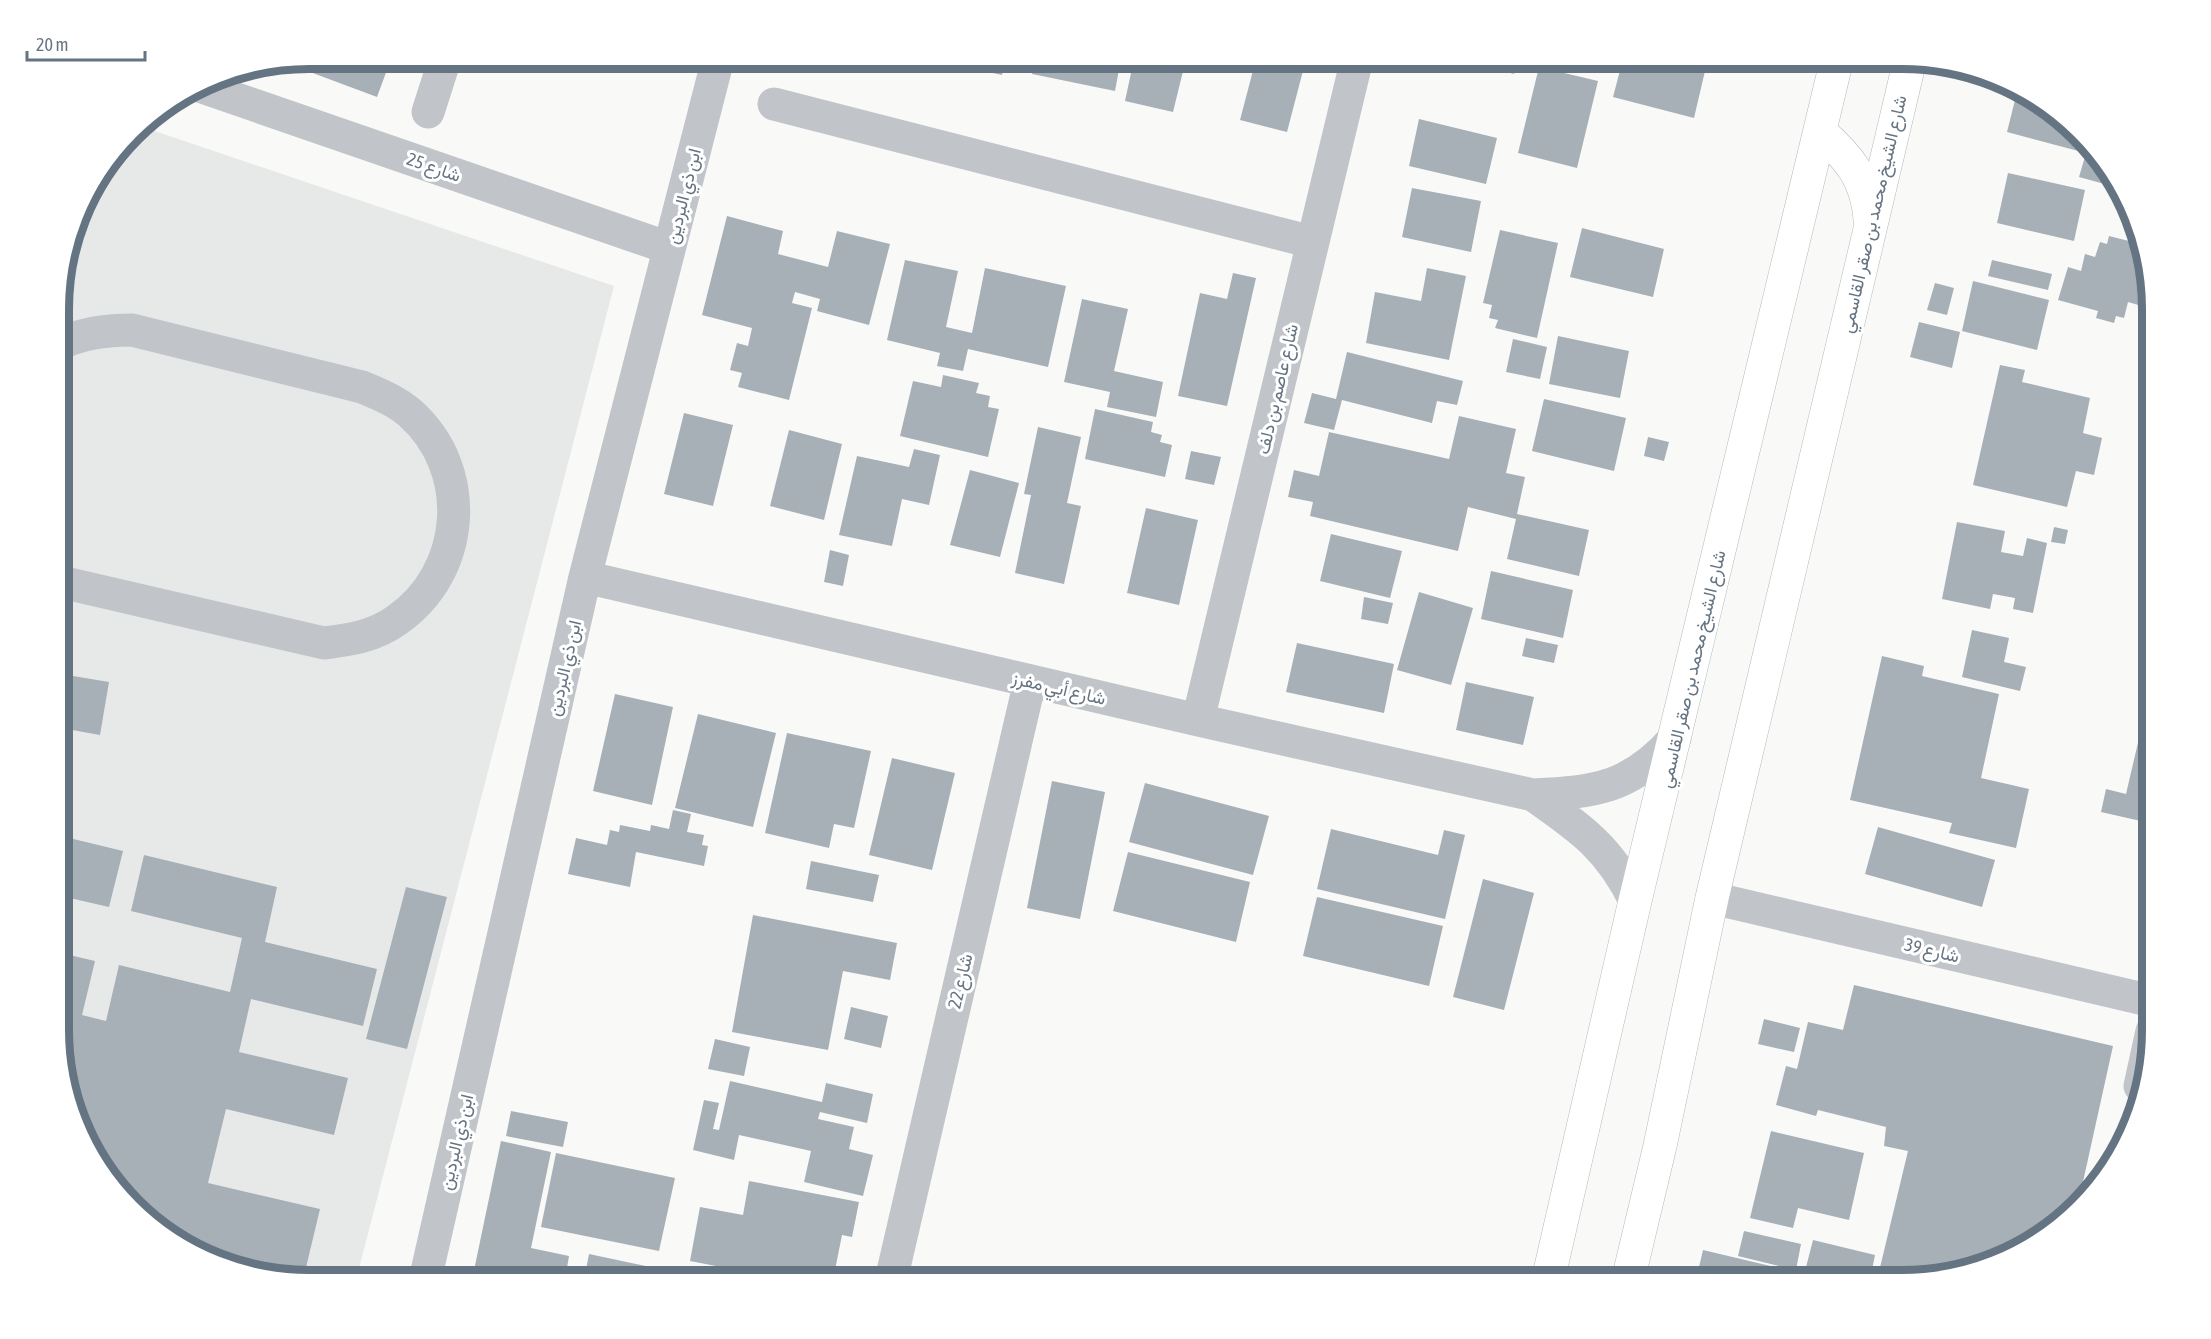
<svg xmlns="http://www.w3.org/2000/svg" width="2211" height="1339" font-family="'Asap Condensed',Vazirmatn,sans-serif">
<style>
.built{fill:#e7e9e9}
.building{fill:#a7b0b7}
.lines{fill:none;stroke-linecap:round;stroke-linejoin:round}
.major-casing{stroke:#b5b9be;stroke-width:34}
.minor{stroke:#c1c5ca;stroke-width:33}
.major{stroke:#fff;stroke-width:33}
.labels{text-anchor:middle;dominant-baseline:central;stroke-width:6;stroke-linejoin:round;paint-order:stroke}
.street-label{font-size:18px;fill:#657482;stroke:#fff}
.rim{fill:none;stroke:#657482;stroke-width:8}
</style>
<rect width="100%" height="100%" fill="#f9faf8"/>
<path class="built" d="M140 126 614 286 356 1280H309L244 1272 184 1247 101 1169 61 1062V277L85 198Z"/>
<path class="building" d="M305 59H391L377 97 302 69Z
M952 59H1005L1002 75 951 64Z
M1035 59H1121L1115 91 1032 74Z
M1134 59H1186L1173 112 1125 101Z
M1256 59H1288L1305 63 1287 132 1240 120Z
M1458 59H1518L1514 74Z
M1527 59H1571L1569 67Z
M1623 59H1656L1705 71 1694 118 1613 97Z
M1539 67 1598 81 1577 168 1518 153Z
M2018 88 2027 92 2110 170 2119 188 2079 177 2086 153 2007 132Z
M1419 119 1497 138 1486 184 1409 166Z
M2008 173 2085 190 2074 241 1997 223Z
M1412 188 1481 201 1471 252 1402 237Z
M727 216 783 231 778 254 828 267 837 231 890 244 869 325 817 311 820 299 795 292 792 303 812 308 789 400 738 387 742 373 730 370 737 343 748 346 752 328 702 315Z
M1582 228 1664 249 1653 297 1570 277Z
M1500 230 1558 243 1537 338 1495 328 1498 320 1489 318 1492 305 1483 303Z
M2109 236 2133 242 2131 250 2139 252 2135 267 2144 270 2139 286 2151 289 2152 292V309L2128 302 2124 318 2116 316 2114 323 2096 318 2098 311 2058 300 2068 267 2081 271 2085 254 2095 257 2100 242 2107 244Z
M905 260 958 271 946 327 972 333 985 268 1066 286 1048 367 968 349 963 371 937 366 940 353 887 340Z
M1992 260 2052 274 2048 290 1988 276Z
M1427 268 1466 276 1449 360 1366 343 1375 292 1421 301Z
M1233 273 1256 278 1227 406 1178 396 1200 293 1227 299Z
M1973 281 2049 300 2037 350 1962 331Z
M1935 283 1954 288 1947 315 1927 310Z
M1082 299 1128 309 1114 371 1163 382 1156 417 1107 407 1110 392 1064 382Z
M1919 322 1960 332 1952 368 1910 357Z
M2151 329H2152V376L2141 374Z
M1558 336 1629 351 1620 398 1549 384Z
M1513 339 1547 347 1540 379 1506 372Z
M1347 352 1463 381 1457 405 1437 401 1432 423 1342 400 1334 430 1304 423 1312 393 1336 399Z
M2000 365 2025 370 2022 382 2090 398 2083 433 2102 438 2094 475 2076 471 2067 507 1973 485Z
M943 375 979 383 976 393 990 396 988 407 999 409 988 457 900 436 913 381 941 387Z
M1544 399 1626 418 1614 471 1532 451Z
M1095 409 1153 422 1151 432 1162 435 1160 442 1172 445 1165 477 1085 459Z
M684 413 733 425 713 506 664 494Z
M1459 416 1516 429 1506 473 1525 477 1517 514 1589 530 1579 576 1507 559 1516 519 1468 507 1458 551 1310 516 1313 502 1288 497 1294 470 1319 476 1329 432 1449 459Z
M1038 427 1081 437 1067 503 1081 506 1064 584 1015 573 1031 495 1024 494Z
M789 430 842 444 824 520 770 506Z
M1648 437 1669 442 1664 461 1644 456Z
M914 449 940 455 929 505 902 499 892 546 839 535 857 456 909 467Z
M1191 451 1221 457 1214 485 1185 479Z
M970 470 1019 483 1000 557 950 545Z
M1146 508 1198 520 1179 605 1127 593Z
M1957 522 2005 531 2001 552 2023 556 2027 538 2047 543 2033 613 2013 609 2015 598 1993 594 1990 609 1942 599Z
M2054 527 2068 530 2065 544 2051 542Z
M1331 534 1402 551 1390 598 1320 581Z
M830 550 849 555 843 586 824 582Z
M1491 571 1573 590 1563 638 1481 619Z
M1419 592 1473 608 1451 685 1397 670Z
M1364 597 1393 603 1388 624 1361 619Z
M1972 630 2009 638 2004 662 2026 667 2020 691 1962 677Z
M1526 638 1558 645 1554 663 1522 656Z
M1297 643 1394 664 1384 713 1286 692Z
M1882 656 1924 666 1922 676 1999 694 1981 778 2029 789 2016 848 1949 833 1952 823 1850 800Z
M61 674 109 682 100 735 61 728Z
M1466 682 1534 697 1523 745 1456 730Z
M615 694 673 707 652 805 593 791Z
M698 714 776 733 753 827 675 808Z
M787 733 871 751 854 828 834 824 829 848 765 833Z
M2140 734 2152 737V792L2145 822 2101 812 2106 789 2126 794Z
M892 758 955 773 932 870 869 855Z
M1052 781 1105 792 1080 919 1027 908Z
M1145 783 1269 816 1253 875 1129 842Z
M673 810 691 814 687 832 704 835 702 845 708 846 704 866 636 852 630 887 568 874 576 838 607 845 610 830 619 832 620 825 650 831 651 825 669 829Z
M1878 827 1995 860 1982 907 1865 874Z
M1331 829 1438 855 1444 830 1465 835 1445 919 1317 889Z
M61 836 123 851 109 907 61 896Z
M1128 852 1250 882 1236 942 1113 911Z
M144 855 277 887 265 942 377 969 363 1026 251 999 239 1052 348 1078 334 1135 226 1109 208 1183 320 1209 303 1280 244 1272 184 1247 101 1169 61 1062V953L95 961 82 1015 106 1021 119 965 230 992 242 938 131 911Z
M811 861 879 875 873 902 806 889Z
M1483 879 1534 893 1504 1010 1453 997Z
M406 887 447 897 407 1049 366 1039Z
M1317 897 1443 926 1429 986 1303 956Z
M753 915 897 943 890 980 843 971 828 1050 732 1032Z
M1854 985 2113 1046 2077 1209 2027 1247 1918 1280H1877L1908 1151 1884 1146 1886 1127 1818 1110 1816 1116 1776 1105 1786 1066 1797 1069 1808 1022 1843 1030Z
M851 1007 888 1016 881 1048 844 1039Z
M1764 1019 1800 1028 1794 1052 1758 1044Z
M715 1039 750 1047 744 1076 708 1069Z
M730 1081 822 1102 826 1083 873 1094 867 1123 820 1112 818 1119 854 1127 849 1149 873 1155 863 1196 804 1182 811 1151 739 1135 734 1160 693 1150 704 1100 719 1103 713 1129 719 1130Z
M511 1111 568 1122 563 1147 506 1136Z
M1771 1131 1864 1153 1849 1220 1798 1208 1793 1228 1750 1218Z
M501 1141 551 1152 531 1248 569 1256 565 1280H472Z
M556 1153 675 1178 659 1251 541 1227Z
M749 1181 859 1202 852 1237 842 1235 833 1280H745L747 1272 690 1261 700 1207 743 1215Z
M1744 1231 1801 1244 1796 1270 1738 1256Z
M1813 1240 1875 1255 1870 1280H1842L1805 1271Z
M1703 1250 1826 1279V1280H1696Z
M589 1254 655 1268 652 1280H584Z
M701 1271 738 1279V1280H699Z"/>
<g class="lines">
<g class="major-casing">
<path id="major" d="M1820 132C1849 157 1867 179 1870 219
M1548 1280 1635 901 1837 59
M1628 1280 1660 1146 1712 898 1910 60"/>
</g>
<path class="minor" d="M199 86 669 248
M774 104 1312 242
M428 112 445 59
M61 343C85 333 106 330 132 330L362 387C379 394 396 401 410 413 474 470 466 572 397 620 375 636 350 640 324 643L61 582
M585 577 1198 720 1533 795C1596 792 1631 788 1675 738
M1198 720 1357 59
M1533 795C1580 828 1610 848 1635 901
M1712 898 2152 1001
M2140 1086 2152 1031
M425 1280 585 577 718 59
M891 1280 1030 681"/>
<use href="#major" class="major"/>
</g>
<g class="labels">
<g class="street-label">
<text transform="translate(434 167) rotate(19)">شارع 25</text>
<text transform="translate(683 196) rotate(-76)">ابن ذي البردين</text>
<text transform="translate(1873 214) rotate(-77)">شارع الشيخ محمد بن صقر القاسمي</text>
<text transform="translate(1277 389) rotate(-77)">شارع عاصم بن دلف</text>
<text transform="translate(564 668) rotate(-77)">ابن ذي البردين</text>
<text transform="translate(1692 669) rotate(-77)">شارع الشيخ محمد بن صقر القاسمي</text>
<text transform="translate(1059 688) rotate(13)">شارع أبي مفرز</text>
<text transform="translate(1932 950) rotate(13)">شارع 39</text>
<text transform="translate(960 981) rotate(-77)">شارع 22</text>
<text transform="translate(456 1142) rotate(-77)">ابن ذي البردين</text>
</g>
</g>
<path d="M0 0H2211V1339H0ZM309 69H1902A240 240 0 0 1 2142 309V1030A240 240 0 0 1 1902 1270H309A240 240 0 0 1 69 1030V309A240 240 0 0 1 309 69Z" fill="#fff" fill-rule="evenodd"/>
<path class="rim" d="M309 69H1902A240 240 0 0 1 2142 309V1030A240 240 0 0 1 1902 1270H309A240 240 0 0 1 69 1030V309A240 240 0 0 1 309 69Z"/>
<path d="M27 51v9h118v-9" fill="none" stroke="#657482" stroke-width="3"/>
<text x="36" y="51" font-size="18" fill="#657482" stroke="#ffffff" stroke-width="4.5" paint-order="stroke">20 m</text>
</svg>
